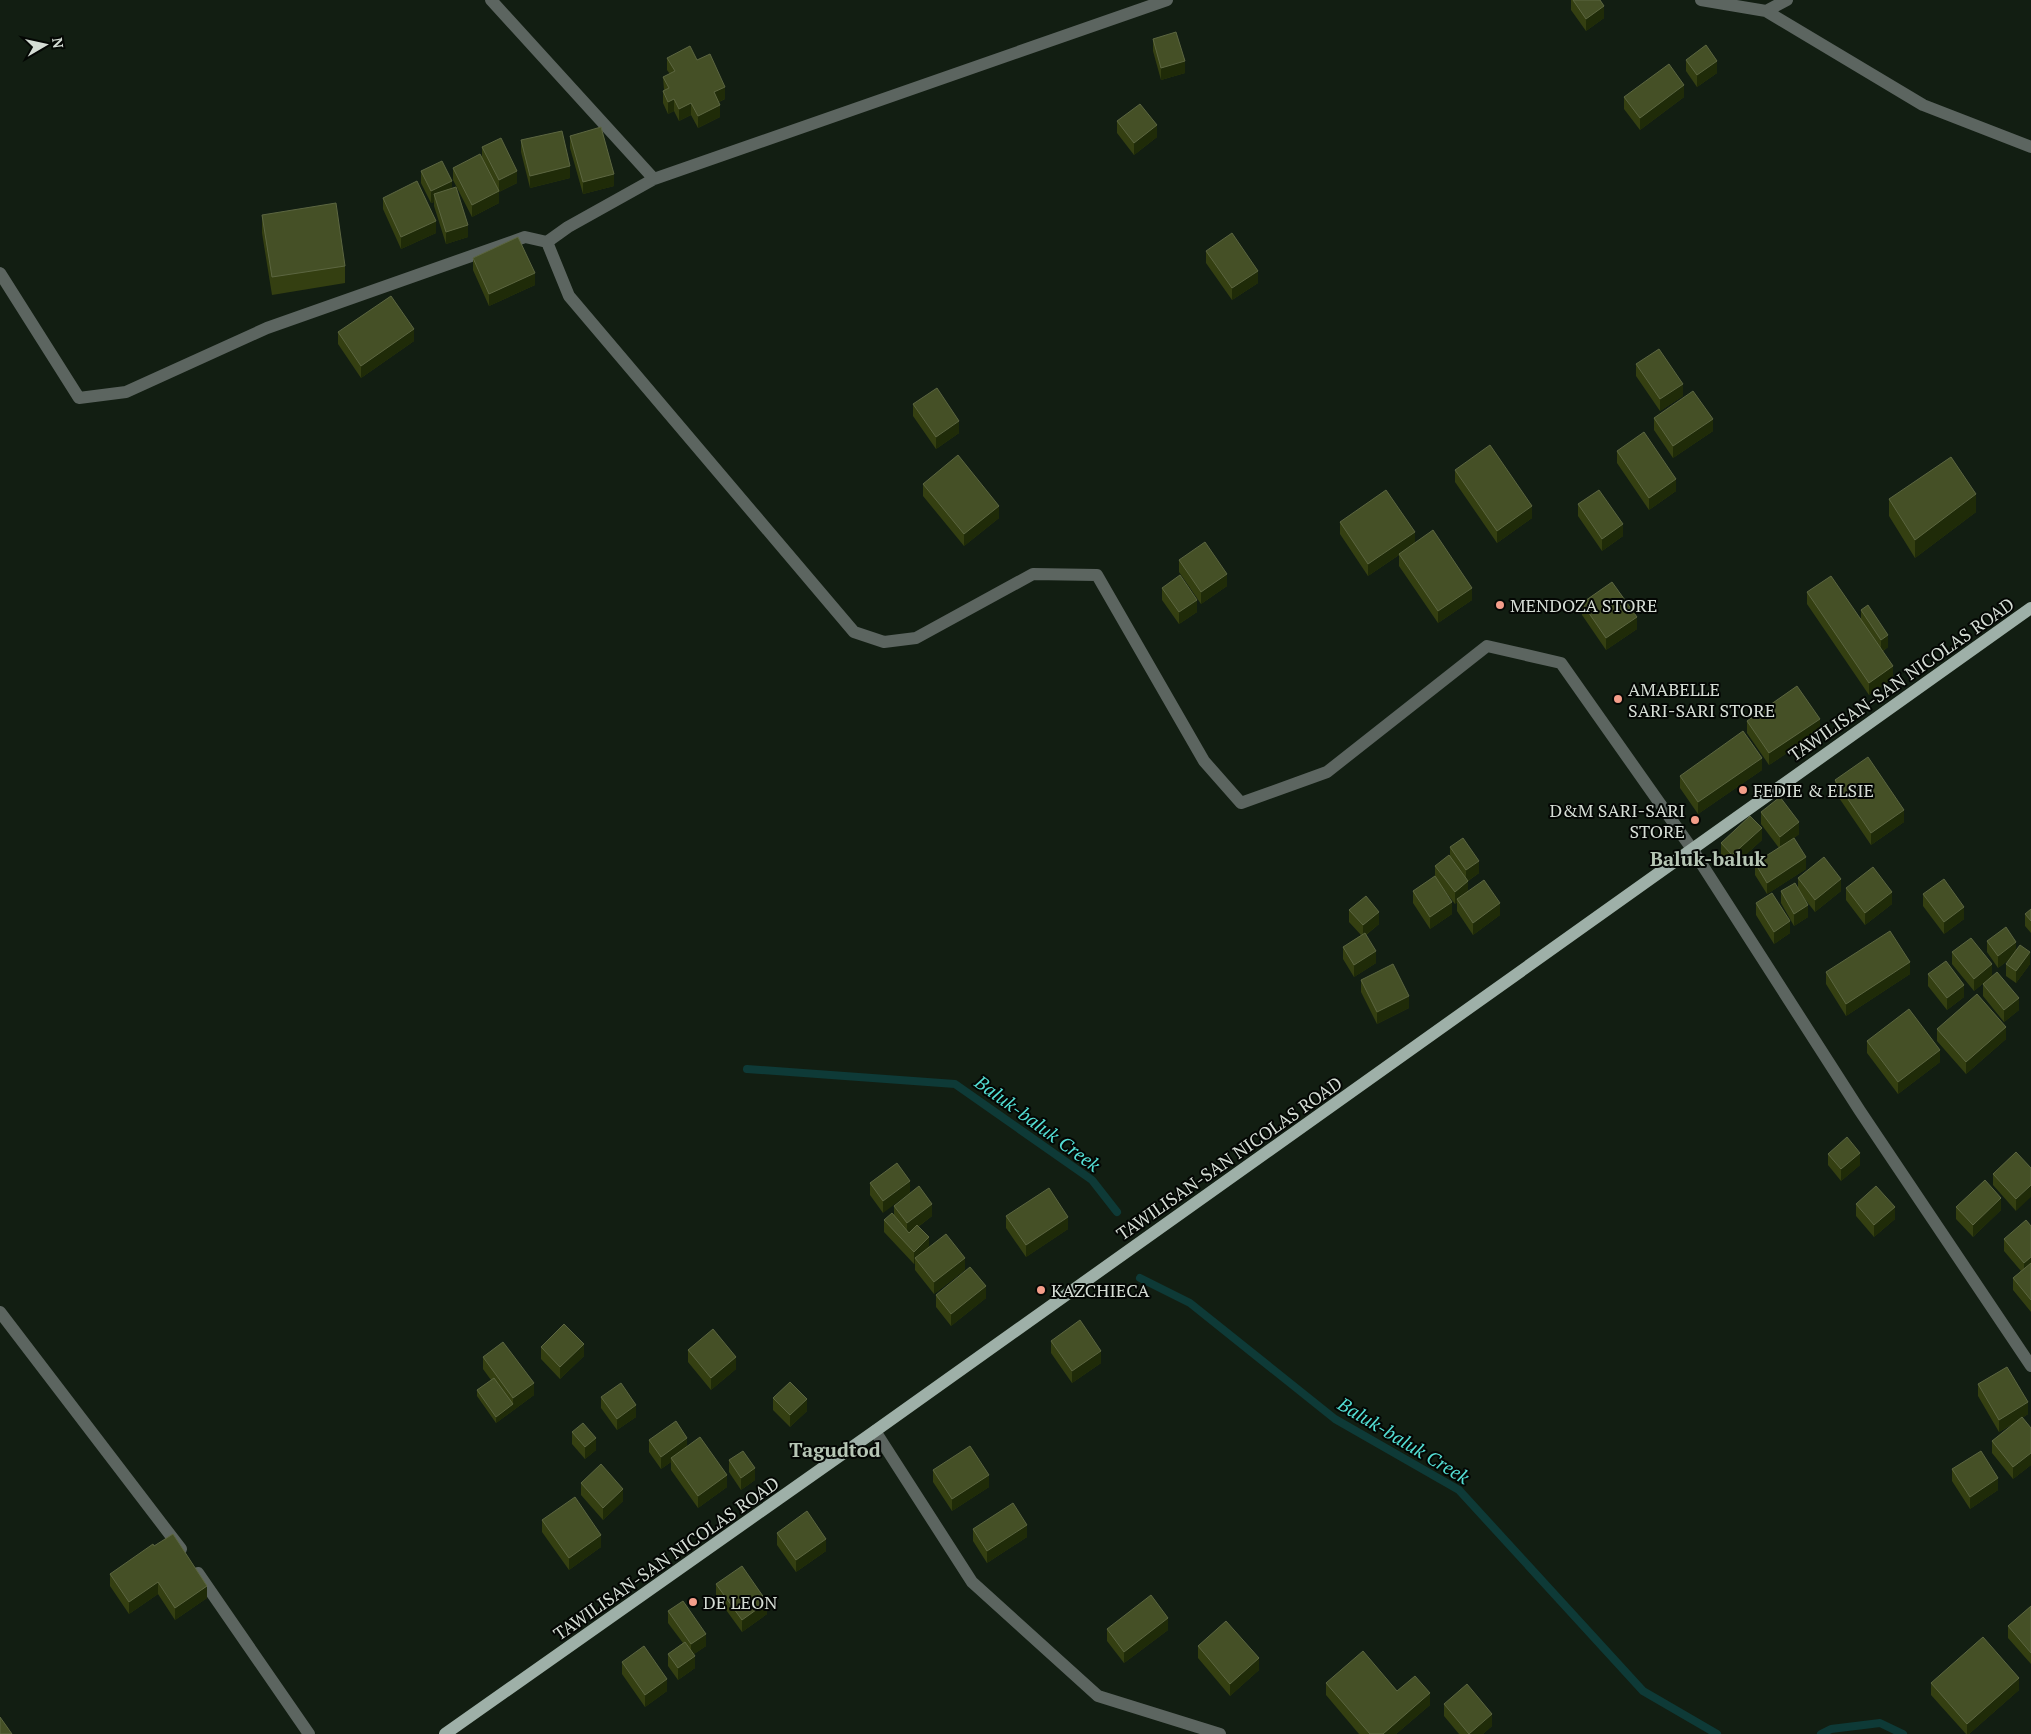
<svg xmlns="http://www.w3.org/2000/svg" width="2031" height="1734" font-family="'PT Serif',serif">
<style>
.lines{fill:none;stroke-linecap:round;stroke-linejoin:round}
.stream{stroke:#0e3a37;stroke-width:8}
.minor{stroke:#5c6560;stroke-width:12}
.major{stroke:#9eb0a8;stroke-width:12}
.wall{fill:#343f11}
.shaded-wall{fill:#1f2b08}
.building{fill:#455026;stroke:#5c6641}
.poi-dot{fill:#f49e8a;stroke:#040704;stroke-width:2}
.labels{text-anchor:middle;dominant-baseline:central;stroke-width:4;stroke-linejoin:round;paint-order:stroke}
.poi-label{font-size:18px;fill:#d5ddd5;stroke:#040704;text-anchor:start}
.street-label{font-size:18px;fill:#d5ddd5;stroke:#040704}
.water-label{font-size:19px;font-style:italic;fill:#53ddd3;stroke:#040704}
.quarter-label{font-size:20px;font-weight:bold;fill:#b6c6b5;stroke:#040704}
</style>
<rect width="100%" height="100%" fill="#121e12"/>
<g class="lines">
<path class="stream" d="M747 1069 955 1084 1092 1180 1117 1212
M1140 1278 1190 1303 1335 1419 1459 1490 1643 1691 1717 1734
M1821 1734 1831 1729 1880 1723 1903 1734"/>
<path class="minor" d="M491 0 654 179
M1167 0 654 179 568 227 547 242 569 296 854 632 884 642 916 638 1033 574 1097 575 1204 761 1241 803 1327 772 1487 646 1561 663 1692 849 1860 1111 2031 1366
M1701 0 1766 11 1923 105 2031 147
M1766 11 1787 0
M0 273 79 398 126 392 267 328 525 237 547 242
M0 1312 181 1549
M875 1431 972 1582 1098 1696 1220 1734
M198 1573 309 1734"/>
<path class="major" d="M445 1734 875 1431 2031 608"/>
</g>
<path class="wall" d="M1571 0H1600L1604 18 1586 31 1571 10Z
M1153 39 1185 73 1161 80 1153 51Z
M667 58 697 60 725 99 719 102 720 117 698 128 691 115 679 121 674 111 668 114 663 103V91L664 90 663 77 670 74 667 70Z
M1686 60 1717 73 1697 87 1686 71Z
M1624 97H1684L1640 130 1624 109Z
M1117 121 1157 137 1134 155 1117 133Z
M570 136 614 186 583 194 570 148Z
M521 140 570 178 530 188 521 152Z
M482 147 517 183 499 192V203L472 217 453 180V168L482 158Z
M421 171 452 188 468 237 446 244 434 206V202L431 203 421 183Z
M383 198 436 233 401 249 383 209Z
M262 215 345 266V283L272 295 262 233Z
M1206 251 1258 283 1232 300 1206 263Z
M473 258 535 285 489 306 473 270Z
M338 332 414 341 361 378 338 344Z
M1636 364 1683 396 1660 411 1636 376Z
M913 404 959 433 936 449 913 416Z
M1654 418 1713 431 1673 458 1654 430Z
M1617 451 1676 491 1649 510 1617 463Z
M1455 470 1532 518 1497 543 1455 482Z
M923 484 999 518 964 546 923 496Z
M1889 499 1976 512 1915 558 1889 516Z
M1578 504 1623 536 1602 551 1578 516Z
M1340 522 1415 543 1472 600 1438 623 1399 566V555L1368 576 1340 534Z
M1179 560 1227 586 1201 604 1179 572Z
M1162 588 1197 612 1179 624 1162 600Z
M1807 592 1861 619V610L1888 647 1883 651 1893 678 1869 695 1807 604Z
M1582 603 1637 629 1606 650 1582 615Z
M1747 721 1820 731 1769 765 1747 733Z
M1762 770 1698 814 1680 788V776Z
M1835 780 1904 822 1871 845 1835 792Z
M1761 812 1799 834 1794 838 1806 869 1767 894 1755 875V863L1779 848 1761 824Z
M1762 840 1732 867 1721 855V843Z
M1450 847 1479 873 1468 881V892L1500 915 1473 935 1457 911V902L1455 904 1441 886 1452 914 1430 929 1413 903V891L1435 876V866L1450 857Z
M1798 878 1841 891 1815 912 1800 893 1808 917 1794 926 1781 903V891L1798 889Z
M1846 888 1892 904 1865 925 1846 900Z
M1923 894 1964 919 1944 934 1923 906Z
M1756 903 1790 933 1774 944 1756 915Z
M2031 909V933L2025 926V914Z
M1349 910 1379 924 1366 935 1376 963 1354 977 1343 959V947L1361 935 1349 922Z
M1987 941 2016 951 2030 964 2016 983 2006 976V964L2011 958 1998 968 1987 952Z
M1952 952 1992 976 1974 991 1952 964Z
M1826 972 1910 974 1846 1016 1826 984Z
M1928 974 1964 997 1947 1010 1928 986Z
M1361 980 1409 1008 1377 1024 1361 992Z
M1983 984 2019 1010 2004 1022 1983 996Z
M1937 1029 2006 1039 1966 1074 1937 1041Z
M1867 1041 1940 1062 1898 1094 1867 1053Z
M2016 1152V1211L1993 1185V1174Z
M1828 1154 1860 1165 1841 1181 1828 1165Z
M897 1163 883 1213 870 1195V1183Z
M1856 1204 1895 1219 1874 1237 1856 1216Z
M894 1206 932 1216 918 1227 929 1247 965 1270 934 1294 915 1270V1264H914L884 1232V1220L894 1215Z
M1956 1207 2001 1210 1973 1237 1956 1219Z
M1006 1216 1068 1229 1026 1257 1006 1228Z
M2031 1226V1312L2013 1290V1278L2021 1271 2004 1251V1239Z
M936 1295 986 1298 951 1326 936 1307Z
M1051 1341 1101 1363 1072 1383 1051 1353Z
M541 1347 584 1356 560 1379 541 1359Z
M688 1350 736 1369 711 1390 688 1362Z
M483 1357 534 1395 496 1423 477 1396V1390L491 1380 483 1369Z
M1978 1384 2028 1414 2022 1418 2031 1428V1465L2013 1479 1992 1453V1441L2020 1420 1999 1432 1978 1396Z
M601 1397 636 1417 617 1430 601 1408Z
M773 1398 807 1411 790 1427 773 1410Z
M572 1432 596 1450 585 1459 572 1444Z
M649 1440 687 1446 727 1487 698 1508 671 1470V1462L661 1469 649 1452Z
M729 1460 755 1480 741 1490 729 1472Z
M1952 1469 1998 1490 1970 1509 1952 1481Z
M933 1470 989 1487 952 1511 933 1482Z
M581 1483 623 1501 603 1520 581 1495Z
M542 1520 601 1547 569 1570 542 1532Z
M973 1529 1027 1537 987 1563 973 1541Z
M777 1533 826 1551 796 1572 777 1545Z
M154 1546 207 1598 175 1620 158 1594 129 1614 110 1586V1574Z
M716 1584 767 1614 742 1632 716 1596Z
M2031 1606V1664L2008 1638V1626Z
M668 1611 706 1646 694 1654 695 1668 678 1680 668 1666V1654L683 1643 668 1623Z
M1107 1629 1168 1630 1124 1663 1107 1641Z
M1198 1646 1259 1670 1230 1696 1198 1658Z
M622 1662 667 1691 645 1707 622 1674Z
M1326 1683 1397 1691 1430 1705 1396 1734H1359L1326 1695Z
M1931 1683 2019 1690 1969 1734H1966L1931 1695Z
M1444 1704 1492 1726 1483 1734H1459L1444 1716Z"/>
<path class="shaded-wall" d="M1604 6V18L1586 31V19Z
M1185 61V73L1161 80V68Z
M1717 61V73L1697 87V75Z
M1684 85V97L1640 130V118Z
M725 87V99L714 104V92Z
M674 99V111L668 114V102Z
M691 103V115L679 121V109Z
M720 105V117L698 128V116Z
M1157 125V137L1134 155V143Z
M570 166V178L530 188V176Z
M517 171V183L499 192V203L472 217V205L499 191V180Z
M614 174V186L583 194V182Z
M452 181V193L434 194V202L431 203V191Z
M436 221V233L401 249V237Z
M468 225V237L446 244V232Z
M1258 271V283L1232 300V288Z
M535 273V285L489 306V294Z
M414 329V341L361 378V366Z
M1683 384V396L1660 411V399Z
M1713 419V431L1673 458V446Z
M959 421V433L936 449V437Z
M1676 479V491L1649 510V498Z
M1976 494V512L1915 558V540Z
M999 506V518L964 546V534Z
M1532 506V518L1497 543V531Z
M1623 524V536L1602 551V539Z
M1415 532V544L1368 576V564Z
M1227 574V586L1201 604V592Z
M1472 588V600L1438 623V611Z
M1197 600V612L1179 624V612Z
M1637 617V629L1606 650V638Z
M1888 635V647L1881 652V640Z
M1893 666V678L1869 695V683Z
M1820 719V731L1769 765V753Z
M1762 758V770L1698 814V802Z
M1904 810V822L1871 845V833Z
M1799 822V834L1780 849V837Z
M1762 828V840L1732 867V855Z
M1806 857V869L1767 894V883Z
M1479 861V873L1466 882V870Z
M1841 879V891L1815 912V900Z
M1468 881V893L1457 899V902L1455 904V892Z
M1892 892V904L1865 925V913Z
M1452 902V914L1430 929V917Z
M1500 903V915L1473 935V923Z
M1808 905V917L1794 926V914Z
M1964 907V919L1944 934V922Z
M1379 912V924L1363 937V925Z
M1790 921V933L1774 944V932Z
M2016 942V954L1998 968V956Z
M1376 951V963L1354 977V965Z
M2030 952V964L2016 983V971Z
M1910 962V974L1846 1016V1004Z
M1992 964V976L1974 991V979Z
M1964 985V997L1947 1010V998Z
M1409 996V1008L1377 1024V1012Z
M2019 998V1010L2004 1022V1010Z
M2006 1027V1039L1966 1074V1062Z
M1940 1050V1062L1898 1094V1082Z
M1860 1153V1165L1841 1181V1169Z
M910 1181V1193L883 1213V1201Z
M2031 1185V1197L2016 1211V1199Z
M2001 1198V1210L1973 1237V1225Z
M932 1204V1216L907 1235V1223Z
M1895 1207V1219L1874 1237V1225Z
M1068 1217V1229L1026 1257V1245Z
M929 1237V1249L915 1258V1264H914V1252Z
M2031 1257V1269L2024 1275V1263Z
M965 1258V1270L934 1294V1282Z
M986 1286V1298L951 1326V1314Z
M584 1344V1356L560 1379V1367Z
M1101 1351V1363L1072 1383V1371Z
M736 1357V1369L711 1390V1378Z
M534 1383V1395L496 1423V1417L513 1404V1398Z
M807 1399V1411L790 1427V1415Z
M2028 1402V1414L1999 1432V1420Z
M636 1405V1417L617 1430V1419Z
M596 1438V1450L585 1459V1447Z
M687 1438V1450L671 1458V1462L661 1469V1457Z
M2031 1453V1465L2013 1479V1467Z
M755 1468V1480L741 1490V1478Z
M727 1475V1487L698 1508V1496Z
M989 1475V1487L952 1511V1499Z
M1998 1478V1490L1970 1509V1497Z
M623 1489V1501L603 1520V1508Z
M1027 1525V1537L987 1563V1551Z
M601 1535V1547L569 1570V1558Z
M826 1539V1551L796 1572V1560Z
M158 1582V1594L129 1614V1602Z
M207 1586V1598L175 1620V1608Z
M767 1602V1614L742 1632V1620Z
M1168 1618V1630L1124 1663V1652Z
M706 1634V1646L691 1656V1644Z
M695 1656V1668L678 1680V1668Z
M1259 1658V1670L1230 1696V1684Z
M2019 1678V1690L1969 1734H1967V1724Z
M667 1679V1691L645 1707V1695Z
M1430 1693V1705L1396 1734H1383Z
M1492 1714V1726L1483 1734H1469Z"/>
<path class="building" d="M1573 0H1600L1604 6 1586 19Z
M1176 32 1185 61 1161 68 1153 39Z
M1706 45 1717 61 1697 75 1686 60Z
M690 46 697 60 710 54 725 87 714 92 720 105 698 116 691 103 679 109 674 99 668 102 663 91 669 88 663 77 675 71 667 58Z
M1669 64 1684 85 1640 118 1624 97Z
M1140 104 1157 125 1134 143 1117 121Z
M601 127 614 174 583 182 570 136Z
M562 131 570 166 530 176 521 140Z
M501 138 517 171 499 180 482 147Z
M480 154 499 191 472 205 453 168Z
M442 161 452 181 431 191 421 171Z
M417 181 436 221 401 237 383 198Z
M456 187 468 225 446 232 434 194Z
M336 203 345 266 272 277 262 215Z
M1232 233 1258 271 1232 288 1206 251Z
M518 237 535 273 489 294 473 258Z
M391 296 414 329 361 366 338 332Z
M1659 349 1683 384 1660 399 1636 364Z
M937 388 959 421 936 437 913 404Z
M1693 391 1713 419 1673 446 1654 418Z
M1644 432 1676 479 1649 498 1617 451Z
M1490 445 1532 506 1497 531 1455 470Z
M958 455 999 506 964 534 923 484Z
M1951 457 1976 494 1915 540 1889 499Z
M1386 490 1415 532 1368 564 1340 522Z
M1599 490 1623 524 1602 539 1578 504Z
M1433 530 1472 588 1438 611 1399 554Z
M1205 542 1227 574 1201 592 1179 560Z
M1180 575 1197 600 1179 612 1162 588Z
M1831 576 1893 666 1869 683 1807 592Z
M1612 582 1637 617 1606 638 1582 603Z
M1868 605 1888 635 1881 640 1861 610Z
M1797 686 1820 719 1769 753 1747 721Z
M1743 731 1762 758 1698 802 1680 776Z
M1868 757 1904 810 1871 833 1835 780Z
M1780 797 1799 822 1780 837 1761 812Z
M1750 816 1762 828 1732 855 1721 843Z
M1463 838 1479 861 1466 870 1450 847Z
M1794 838 1806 857 1767 883 1755 863Z
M1449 855 1468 881 1455 892 1435 866Z
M1824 857 1841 879 1815 900 1798 878Z
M1873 867 1892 892 1865 913 1846 888Z
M1435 876 1452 902 1430 917 1413 891Z
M1944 879 1964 907 1944 922 1923 894Z
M1484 880 1500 903 1473 923 1457 899Z
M1795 883 1808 905 1794 914 1781 891Z
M1772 893 1790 921 1774 932 1756 903Z
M1366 896 1379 912 1363 925 1349 910Z
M2031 909V921L2025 914Z
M2006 927 2016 942 1998 956 1987 941Z
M1890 931 1910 962 1846 1004 1826 972Z
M1365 933 1376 951 1354 965 1343 947Z
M1971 938 1992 964 1974 979 1952 952Z
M2020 945 2030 952 2016 971 2006 964Z
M1946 961 1964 985 1947 998 1928 974Z
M1393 964 1409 996 1377 1012 1361 980Z
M1997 972 2019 998 2004 1010 1983 984Z
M1977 994 2006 1027 1966 1062 1937 1029Z
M1909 1009 1940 1050 1898 1082 1867 1041Z
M1847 1137 1860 1153 1841 1169 1828 1154Z
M2016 1152 2031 1168V1185L2016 1199 1993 1174Z
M897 1163 910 1181 883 1201 870 1183Z
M1985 1180 2001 1198 1973 1225 1956 1207Z
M919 1186 932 1204 907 1223 894 1206Z
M1876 1186 1895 1207 1874 1225 1856 1204Z
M1049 1188 1068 1217 1026 1245 1006 1216Z
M892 1213 909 1233 917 1225 929 1237 914 1252 884 1220Z
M2026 1220 2031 1226V1257L2024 1263 2004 1239Z
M946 1234 965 1258 934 1282 915 1258Z
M2031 1263V1300L2013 1278Z
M970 1267 986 1286 951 1314 936 1295Z
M1080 1320 1101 1351 1072 1371 1051 1341Z
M564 1324 584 1344 560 1367 541 1347Z
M713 1329 736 1357 711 1378 688 1350Z
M503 1342 534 1383 513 1398 483 1357Z
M2007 1367 2028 1402 1999 1420 1978 1384Z
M494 1378 513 1404 496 1417 477 1390Z
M790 1382 807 1399 790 1415 773 1398Z
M621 1383 636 1405 617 1419 601 1397Z
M2022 1417 2031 1428V1453L2013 1467 1992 1441Z
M676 1421 687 1438 661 1457 649 1440Z
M583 1423 596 1438 585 1447 572 1432Z
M700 1437 727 1475 698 1496 671 1458Z
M970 1446 989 1475 952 1499 933 1470Z
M743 1451 755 1468 741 1478 729 1460Z
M1981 1451 1998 1478 1970 1497 1952 1469Z
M601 1464 623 1489 603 1508 581 1483Z
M575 1497 601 1535 569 1558 542 1520Z
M1013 1503 1027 1525 987 1551 973 1529Z
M807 1511 826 1539 796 1560 777 1533Z
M173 1534 207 1586 175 1608 158 1582 129 1602 110 1574 153 1544 154 1546Z
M742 1566 767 1602 742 1620 716 1584Z
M1151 1595 1168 1618 1124 1652 1107 1629Z
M683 1601 706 1634 691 1644 668 1611Z
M2031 1606V1653L2008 1626Z
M1226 1621 1259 1658 1230 1684 1198 1646Z
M1983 1637 2019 1678 1967 1724 1931 1683Z
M685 1642 695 1656 678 1668 668 1654Z
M644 1646 667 1679 645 1695 622 1662Z
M1363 1651 1397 1691 1415 1676 1430 1693 1383 1734H1370L1326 1683Z
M1467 1684 1492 1714 1469 1734 1444 1704Z
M0 1717 12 1734H0Z"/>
<g class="poi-dot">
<circle cx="1500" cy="605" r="5"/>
<circle cx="1618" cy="699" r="5"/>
<circle cx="1743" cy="790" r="5"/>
<circle cx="1695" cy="820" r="5"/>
<circle cx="1041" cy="1290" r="5"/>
<circle cx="693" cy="1602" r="5"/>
</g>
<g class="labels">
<g class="poi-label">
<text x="1510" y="605">MENDOZA STORE</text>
<text x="1628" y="689">AMABELLE<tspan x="1628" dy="21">SARI-SARI STORE</tspan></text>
<text x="1753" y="790">FEDIE &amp; ELSIE</text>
<text x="1685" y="810" text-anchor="end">D&amp;M SARI-SARI<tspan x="1685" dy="21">STORE</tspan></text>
<text x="1051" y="1290">KAZCHIECA</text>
<text x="703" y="1602">DE LEON</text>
</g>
<g class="street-label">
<text transform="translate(1901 679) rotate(-35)">TAWILISAN-SAN NICOLAS ROAD</text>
<text transform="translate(1229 1158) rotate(-35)">TAWILISAN-SAN NICOLAS ROAD</text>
<text transform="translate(666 1558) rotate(-35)">TAWILISAN-SAN NICOLAS ROAD</text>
</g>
<g class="water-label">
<text transform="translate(1038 1123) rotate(36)">Baluk-baluk Creek</text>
<text transform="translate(1404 1440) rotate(31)">Baluk-baluk Creek</text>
</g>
<g class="quarter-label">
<text x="1708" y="858">Baluk-baluk</text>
<text x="835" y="1449">Tagudtod</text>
</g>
</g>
<g transform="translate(45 45) rotate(81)" stroke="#040704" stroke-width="4" paint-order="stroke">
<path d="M0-4L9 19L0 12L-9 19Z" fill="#d5ddd5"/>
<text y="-8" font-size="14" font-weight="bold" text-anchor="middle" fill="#d5ddd5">N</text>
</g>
</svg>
